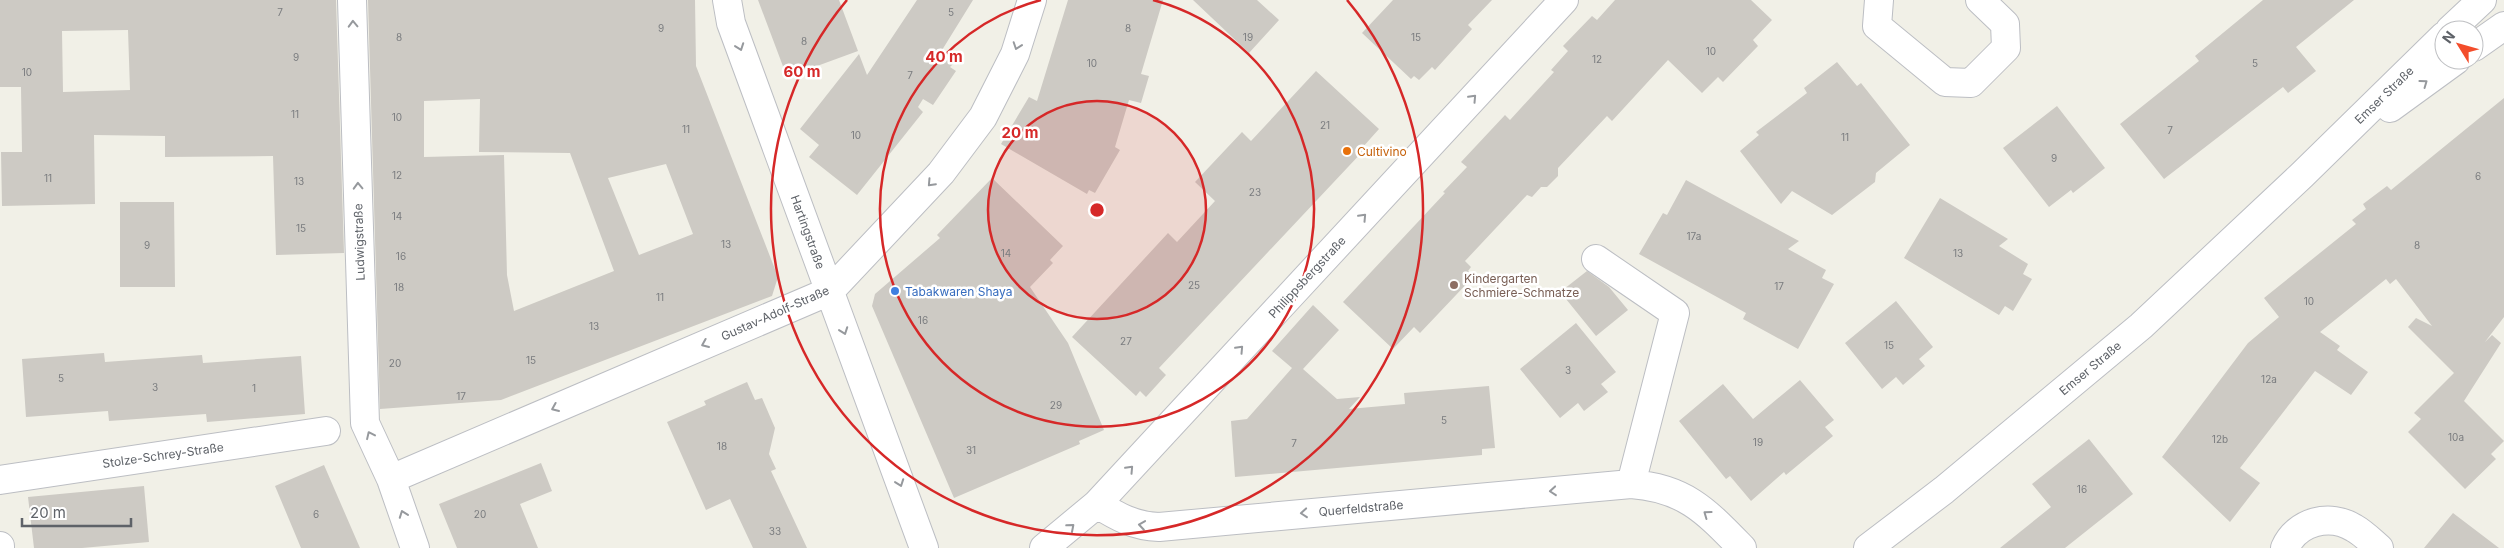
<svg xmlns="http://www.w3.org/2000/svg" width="2504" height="548" font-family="Inter,sans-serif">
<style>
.building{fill:#cdcac4;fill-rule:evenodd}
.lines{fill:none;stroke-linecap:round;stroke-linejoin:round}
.minor-casing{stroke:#bcbec3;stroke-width:30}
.minor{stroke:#fff;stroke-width:28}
.oneway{stroke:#96999d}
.ring{fill:none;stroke:#d62828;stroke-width:2.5}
.food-dot{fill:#e8710a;stroke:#fff;stroke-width:2}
.education-dot{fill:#8d6e63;stroke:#fff;stroke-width:2}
.shop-dot{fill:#3f7fe0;stroke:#fff;stroke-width:2}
.labels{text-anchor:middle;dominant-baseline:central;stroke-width:5;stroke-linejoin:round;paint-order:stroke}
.number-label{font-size:10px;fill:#7a7c7f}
.street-label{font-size:12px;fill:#5e6268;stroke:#fff}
.food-label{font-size:12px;fill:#c56008;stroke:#fff;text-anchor:start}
.education-label{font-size:12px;fill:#785e54;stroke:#fff;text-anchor:start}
.shop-label{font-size:12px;fill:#366cbe;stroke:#fff;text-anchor:start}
.centre{fill:#d62828;stroke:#fff;stroke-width:2.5}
.ring-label{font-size:15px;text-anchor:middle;font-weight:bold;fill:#d62828;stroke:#fff;stroke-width:5;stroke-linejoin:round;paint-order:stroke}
</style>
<rect width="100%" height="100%" fill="#f1f0e7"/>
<path class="building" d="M0 0H336L344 253 276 255 273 156 165 157V136L94 135 95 204 2 206 1 152H22L21 87H0ZM128 30 130 90 63 92 62 31Z
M368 0H695L696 66 778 277 772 296 501 400 380 409ZM480 99 479 152 570 153 614 271 514 311 507 275 504 155 424 157V101ZM666 164 693 234 639 255 608 178Z
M758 0H839L858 51 787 77Z
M917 0H973L939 55 953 64 950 67 956 71 933 105 923 99 918 107 923 112 857 195 809 157 819 145 800 129 859 54 867 75Z
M1068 0H1163L1141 74 1149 76 1141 103 1129 100 1115 147 1120 150 1095 193 1089 190 1087 194 1001 144 1029 97 1037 101Z
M1193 0H1257L1279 20 1249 53Z
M1393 0H1492L1468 25 1472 29 1435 70 1432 67 1419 80 1414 76 1411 79 1362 33Z
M1615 0H1751L1772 20 1753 40 1758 46 1723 82 1718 77 1702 93 1668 60 1612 121 1607 116 1558 168V176L1547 187H1541L1532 197 1527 195 1465 261 1471 267 1468 271 1474 276 1420 333 1414 327 1393 349 1343 302 1445 193 1443 192 1467 167 1461 162 1505 115 1510 120 1554 72 1551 70 1568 51 1563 46 1592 16 1597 20Z
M2263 0H2354L2296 47 2316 71 2288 93 2283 87 2164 179 2120 124 2199 61 2195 56Z
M1837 62 1857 86 1861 83 1910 145 1876 173 1875 182 1832 215 1792 191 1781 204 1740 151 1759 135 1756 132 1807 93 1804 88Z
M1316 71 1379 129 1362 148 1364 150 1159 368 1166 375 1146 397 1140 391 1136 396 1072 337 1168 233 1177 242 1215 201 1195 182 1242 132 1251 141Z
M2504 98V317L2485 342 2492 335 2501 343 2464 401 2504 441 2491 454 2496 459 2465 489 2408 432 2421 419 2414 413 2454 373 2408 327 2416 318 2432 326 2396 279 2390 284 2386 279 2320 332 2340 346 2337 350 2368 372 2351 395 2315 371 2240 468 2260 483 2230 522 2162 457 2248 343 2279 317 2264 298 2356 224 2352 220 2366 209 2363 204 2387 186 2391 190Z
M2057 106 2105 168 2073 193 2071 190 2049 207 2003 148Z
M992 178 1063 246 1050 260 1053 263 1030 287 1068 343 1104 430 1079 441 1080 444 954 498 872 306 875 294 940 238 937 235Z
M1686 180 1799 241 1788 249 1826 270 1822 278 1834 284 1798 349 1743 319 1746 313 1639 254 1663 213 1667 215Z
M1940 198 2008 239 1999 246 2028 264 2023 274 2032 279 2013 311 2005 306 1999 315 1904 258Z
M120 202H174L175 287H120Z
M1587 271 1609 287 1628 310 1596 336 1566 299 1569 296 1564 289Z
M1896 301 1933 347 1919 359 1925 366 1903 385 1896 377 1882 389 1845 343Z
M1313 305 1339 330 1303 369 1337 399 1360 397 1349 409 1405 404 1404 393 1489 386 1495 448 1482 449V455L1235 477 1231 421 1247 419 1292 368 1272 351Z
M1576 323 1616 372 1601 384 1608 392 1584 411 1578 403 1560 418 1520 369Z
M104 353 105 362 202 355 203 363 301 356 305 414 207 422 206 414 109 421 108 411 26 417 22 359Z
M1800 380 1834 420 1825 427 1833 436 1786 475 1784 472 1751 501 1730 476 1726 479 1679 421 1723 384 1753 419Z
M747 382 755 400 762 398 775 428 769 454 776 469 771 471 807 548H753L730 499 706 510 667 422 706 405 704 401Z
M2089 439 2133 494 2065 548H2000L2051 507 2032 484Z
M541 463 552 491 520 504 538 548H457L439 504Z
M324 465 360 548H301L275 486Z
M144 486 149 542 82 548H34L28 497Z
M2453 513 2499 548H2424Z"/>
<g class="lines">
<g class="minor-casing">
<path id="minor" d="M352 0 365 423 391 479 415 548
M727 0 731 23 924 548
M1879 0 1877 26 1945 82 1971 83 2006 48 2005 24 1980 0
M2450 30 2482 0
M2474 47 2504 26
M2390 108 2456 60
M1596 259 1675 313 1631 484
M391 479 830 291 941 173 983 117 1015 54 1032 0
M0 480 326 431
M1097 504C1118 517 1134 526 1159 527L1631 484C1685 488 1706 511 1742 548
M0 546V548
M1044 548 1097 504 1564 0
M1868 548 1944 490 2141 326 2302 175 2444 36
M2285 548C2297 521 2330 513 2354 528 2363 533 2371 541 2379 548"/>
</g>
<use href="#minor" class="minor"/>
</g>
<defs><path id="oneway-chevron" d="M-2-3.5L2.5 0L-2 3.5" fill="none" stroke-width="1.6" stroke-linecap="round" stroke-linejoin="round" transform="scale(1.25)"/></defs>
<g class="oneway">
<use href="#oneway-chevron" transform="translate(353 24) rotate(-92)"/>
<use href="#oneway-chevron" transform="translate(1017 46) rotate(109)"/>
<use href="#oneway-chevron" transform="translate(740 47) rotate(70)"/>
<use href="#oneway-chevron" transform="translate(2424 83) rotate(-36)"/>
<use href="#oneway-chevron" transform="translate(1473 98) rotate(-47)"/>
<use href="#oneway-chevron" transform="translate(931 183) rotate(133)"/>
<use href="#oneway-chevron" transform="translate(358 186) rotate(-92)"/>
<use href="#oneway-chevron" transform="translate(1363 217) rotate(-47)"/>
<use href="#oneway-chevron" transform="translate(844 331) rotate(70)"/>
<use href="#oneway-chevron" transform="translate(705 344) rotate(157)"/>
<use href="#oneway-chevron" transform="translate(1240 349) rotate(-47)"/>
<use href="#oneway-chevron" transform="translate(555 408) rotate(157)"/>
<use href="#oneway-chevron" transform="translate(370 435) rotate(-115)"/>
<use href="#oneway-chevron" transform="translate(1130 469) rotate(-47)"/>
<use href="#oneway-chevron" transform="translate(900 483) rotate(70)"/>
<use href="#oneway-chevron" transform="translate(1553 491) rotate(175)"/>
<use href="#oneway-chevron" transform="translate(1304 513) rotate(175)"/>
<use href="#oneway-chevron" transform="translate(403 514) rotate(-110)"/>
<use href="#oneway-chevron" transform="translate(1707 514) rotate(-144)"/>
<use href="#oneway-chevron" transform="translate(1142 525) rotate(-172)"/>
<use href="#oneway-chevron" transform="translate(1071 527) rotate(-41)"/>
</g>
<circle cx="1097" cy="210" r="109" fill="#d62828" fill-opacity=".12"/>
<g class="ring">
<circle cx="1097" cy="210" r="109"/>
<path d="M1153 0A217 217 0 1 1 1041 0"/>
<path d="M1347 0A326 326 0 1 1 847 0"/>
</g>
<circle class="food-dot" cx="1347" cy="151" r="5"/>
<circle class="education-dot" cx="1454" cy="285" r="5"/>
<circle class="shop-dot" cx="895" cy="291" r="5"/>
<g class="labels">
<g class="number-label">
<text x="280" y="12">7</text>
<text x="951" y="12">5</text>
<text x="661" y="28">9</text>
<text x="1128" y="28">8</text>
<text x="399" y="37">8</text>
<text x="1248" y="37">19</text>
<text x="1416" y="37">15</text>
<text x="804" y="41">8</text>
<text x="1711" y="51">10</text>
<text x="296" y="57">9</text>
<text x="1597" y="59">12</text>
<text x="1092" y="63">10</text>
<text x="2255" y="63">5</text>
<text x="27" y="72">10</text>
<text x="910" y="75">7</text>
<text x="295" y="114">11</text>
<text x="397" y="117">10</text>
<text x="1325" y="125">21</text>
<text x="686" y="129">11</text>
<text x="2170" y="130">7</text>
<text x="856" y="135">10</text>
<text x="1845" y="137">11</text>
<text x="2054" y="158">9</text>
<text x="397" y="175">12</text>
<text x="2478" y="176">6</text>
<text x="48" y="178">11</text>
<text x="299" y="181">13</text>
<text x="1255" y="192">23</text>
<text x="397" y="216">14</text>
<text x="301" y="228">15</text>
<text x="1694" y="236">17a</text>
<text x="726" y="244">13</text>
<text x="147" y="245">9</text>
<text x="2417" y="245">8</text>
<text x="1006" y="253">14</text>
<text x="1958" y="253">13</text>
<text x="401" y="256">16</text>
<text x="1194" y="285">25</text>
<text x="1779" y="286">17</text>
<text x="399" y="287">18</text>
<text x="660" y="297">11</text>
<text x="2309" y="301">10</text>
<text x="923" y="320">16</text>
<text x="594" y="326">13</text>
<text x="1126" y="341">27</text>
<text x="1889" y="345">15</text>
<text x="531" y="360">15</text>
<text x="395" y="363">20</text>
<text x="1568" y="370">3</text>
<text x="61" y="378">5</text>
<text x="2269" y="379">12a</text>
<text x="155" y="387">3</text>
<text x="254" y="388">1</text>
<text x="461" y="396">17</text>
<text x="1056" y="405">29</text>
<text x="1444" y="420">5</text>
<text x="2456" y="437">10a</text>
<text x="2220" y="439">12b</text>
<text x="1758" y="442">19</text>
<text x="1294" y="443">7</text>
<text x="722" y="446">18</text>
<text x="971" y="450">31</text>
<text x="2082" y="489">16</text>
<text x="316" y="514">6</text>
<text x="480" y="514">20</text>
<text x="775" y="531">33</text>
</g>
<g class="street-label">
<text transform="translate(2384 95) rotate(-44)">Emser Straße</text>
<text transform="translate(808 232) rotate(70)">Hartingstraße</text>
<text transform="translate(359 242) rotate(-92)">Ludwigstraße</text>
<text transform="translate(1307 277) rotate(-47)">Philippsbergstraße</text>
<text transform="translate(775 313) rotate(-24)">Gustav-Adolf-Straße</text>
<text transform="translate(2090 368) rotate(-40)">Emser Straße</text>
<text transform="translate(163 455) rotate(-8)">Stolze-Schrey-Straße</text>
<text transform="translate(1361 508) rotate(-5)">Querfeldstraße</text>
</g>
<g class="food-label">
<text x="1357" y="151">Cultivino</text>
</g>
<g class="education-label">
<text x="1464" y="278">Kindergarten<tspan x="1464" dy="14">Schmiere-Schmatze</tspan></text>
</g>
<g class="shop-label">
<text x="905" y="291">Tabakwaren Shaya</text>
</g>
</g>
<circle cx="1097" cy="210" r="8" class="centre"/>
<g class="ring-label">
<text x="944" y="62">40 m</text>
<text x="802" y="77">60 m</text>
<text x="1020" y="138">20 m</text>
</g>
<g transform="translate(2459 45) rotate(307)"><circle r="24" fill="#ffffff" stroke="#bfc0c3"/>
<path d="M0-4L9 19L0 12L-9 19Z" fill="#f34d2b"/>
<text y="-8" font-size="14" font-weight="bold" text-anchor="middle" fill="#5e6268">N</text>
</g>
<path d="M22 518v8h109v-8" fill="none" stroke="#5e6268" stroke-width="2.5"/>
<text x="30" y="518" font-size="15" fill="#5e6268" stroke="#ffffff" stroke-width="4" paint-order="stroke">20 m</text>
</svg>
